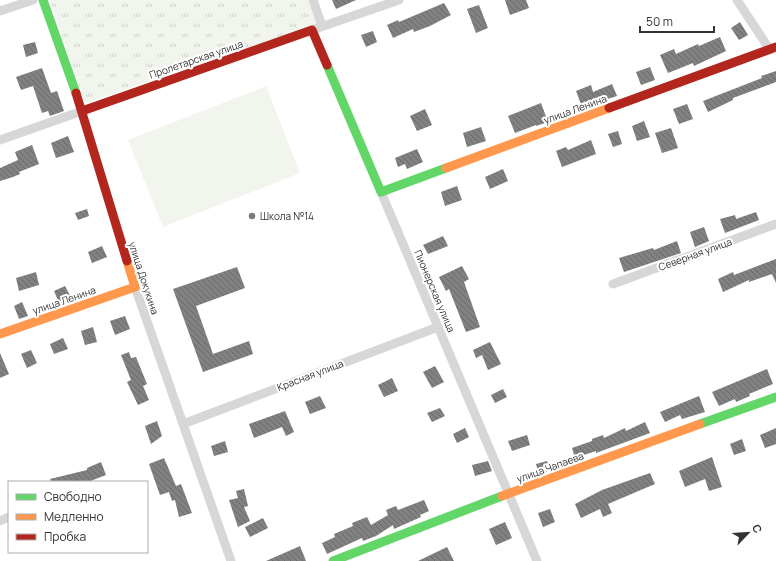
<svg xmlns="http://www.w3.org/2000/svg" width="776" height="561" font-family="Manrope,sans-serif">
<style>
.grass{fill:url(#grass-tufts)}
.garden{fill:#f1f5ed}
.building{fill:url(#building-back-hatch)}
.lines{fill:none;stroke-linecap:round;stroke-linejoin:round}
.street{stroke:#d7d7d7;stroke-width:9}
.fast{stroke:#63d668;stroke-width:9}
.slow{stroke:#ff974d;stroke-width:9}
.jam{stroke:#b3261e;stroke-width:9}
.poi-dot{fill:#7a7a7a;stroke:#fff;stroke-width:1.5}
.labels{text-anchor:middle;dominant-baseline:central;stroke-width:4;stroke-linejoin:round;paint-order:stroke}
.street-label{font-size:10px;fill:#333;stroke:#fff}
.poi-label{font-size:10px;fill:#333;stroke:#fff;text-anchor:start}
</style>
<defs>
<pattern id="grass-tufts" width="24" height="20" patternUnits="userSpaceOnUse"><rect width="24" height="20" fill="#f1f5ed"/><path d="M3 7l-1-3M5 7V3M7 7l1-3M15 17l-1-3M17 17v-4M19 17l1-3" fill="none" stroke="#cfd2cc"/></pattern>
<pattern id="building-back-hatch" width="6" height="6" patternUnits="userSpaceOnUse"><rect width="6" height="6" fill="#818181"/><path d="M-1 5l2 2M0 0l6 6M5-1l2 2" fill="none" stroke="#6a6a6a"/></pattern>
</defs>
<rect width="100%" height="100%" fill="#fff"/>
<path class="grass" d="M50 0H308L317 25 85 103Z"/>
<path class="garden" d="M266 86 300 173 163 227 128 140Z"/>
<path class="building" d="M332 0H356L336 9Z
M505 0H526L529 8 510 15Z
M444 3 451 15 430 26 414 32 413 29 393 38 387 25 398 20 399 22Z
M479 5 488 28 476 33 467 9Z
M740 22 748 35 739 40 731 28Z
M373 31 377 42 366 47 361 35Z
M720 37 726 51 694 66 693 63 668 73 660 55 674 49 676 54 698 44 699 46Z
M35 42 38 53 26 57 23 45Z
M650 67 655 80 641 85 636 72Z
M42 68 51 93 57 91 64 111 50 116 48 111 42 113 33 86 21 90 16 77Z
M776 71V82L733 98V100L708 112 703 101 762 78 761 76Z
M612 84 617 96 582 107 576 91 591 85 593 92Z
M541 103 548 122 536 126V125L515 133 508 116Z
M687 104 693 119 679 124 673 109Z
M425 109 432 125 417 131 410 116Z
M644 121 650 137 637 141 632 126Z
M481 127 486 141 467 147 463 133Z
M671 128 678 148 662 153 655 133Z
M618 131 622 144 613 147 608 134Z
M68 136 74 152 56 158 51 143Z
M591 140 596 154 562 167 556 151 566 147 568 150Z
M32 145 39 164 19 172 20 174 13 177 0 181V168L18 160 15 152Z
M417 149 423 162 407 169 405 164 398 167 395 158Z
M503 169 508 181 490 189 485 177Z
M457 186 462 200 445 206 441 192Z
M87 209 89 216 78 220 75 213Z
M756 212 759 220 725 233 720 219 735 215 736 219Z
M704 227 709 241 695 247 690 232Z
M443 236 448 246 428 254 423 245Z
M677 241 681 253 624 272 619 258 653 248 654 250Z
M102 246 107 257 92 263 88 252Z
M776 259V283L772 274 749 282V280L723 292 718 279 733 272 734 275Z
M462 266 469 279 464 282 480 327 466 332 449 289 446 291 439 277Z
M237 267 245 288 196 306 213 354 249 341 253 354 203 372 173 289Z
M36 272 39 285 19 291 16 278Z
M65 286 72 299 60 305 54 291Z
M22 302 28 316 19 319 14 306Z
M125 316 130 329 115 335 110 321Z
M93 327 97 342 85 345 81 331Z
M63 338 68 349 54 354 50 344Z
M490 342 501 364 488 370 482 355 476 358 473 350Z
M31 350 37 363 27 368 21 354Z
M129 352 131 358 136 357 147 384 143 386 149 400 138 405 127 382 131 380 121 355Z
M0 353 9 374 0 378Z
M435 366 444 382 432 388 423 372Z
M767 369 773 384 749 394 750 396 736 402 735 399 719 406 712 392Z
M392 378 398 391 384 397 378 385Z
M503 389 507 397 495 403 491 395Z
M320 396 326 408 310 414 305 402Z
M699 396 705 412 682 419 680 415 665 422 660 412Z
M440 408 445 416 432 422 427 413Z
M285 411 294 432 286 436 282 427 254 438 249 424Z
M157 421 162 436 151 444 145 426Z
M645 422 650 433 596 453V451L575 458 572 448 592 441V439L603 435 604 438 625 428 626 431Z
M465 428 469 437 457 443 453 434Z
M776 428V444L765 448 760 435Z
M527 435 530 445 512 451 508 441Z
M742 439 746 451 734 455 730 444Z
M225 441 228 452 214 456 211 446Z
M712 457 722 487 709 491 705 479 685 487 679 471Z
M164 458 176 486 181 484 192 513 179 517 175 500 172 501 169 492 160 495 149 464Z
M488 461 492 471 475 476 472 465Z
M547 461 551 470 539 474 536 464Z
M101 462 106 475 88 482H51L50 479 87 470V468Z
M650 473 655 484 608 504 612 513 603 517 600 509 581 518 575 504 602 490Z
M244 489 248 506 244 507 250 521 238 527 229 500 238 498 236 491Z
M424 500 429 511 420 515 421 517 394 529 393 525 376 536 363 541 362 538 327 554 322 543 335 537 334 534 353 526 352 523 367 517 371 525 388 515 386 510 396 506 398 510Z
M550 509 555 522 543 527 538 513Z
M263 518 268 528 250 537 245 527Z
M505 522 512 538 496 545 489 529Z
M300 546 306 561H266Z
M447 547 454 561H418Z"/>
<g class="lines">
<path class="street" d="M313 0 322 26
M737 0 770 50
M0 11 33 0
M312 30 399 0
M0 140 82 111
M381 192 537 561
M613 284 776 224
M135 287 231 561
M183 424 438 327
M0 521 9 517"/>
<path class="fast" d="M43 0 76 93
M327 65 381 192 446 168
M700 424 776 397
M333 561 502 496"/>
<path class="slow" d="M446 168 609 108
M0 334 135 287 127 261
M502 496 700 424"/>
<path class="jam" d="M76 93 127 261
M609 108 776 47
M82 111 312 30 327 65"/>
</g>
<circle class="poi-dot" cx="252" cy="216" r="4"/>
<g class="labels">
<g class="street-label">
<text transform="translate(196 59) rotate(-19)">Пролетарская улица</text>
<text transform="translate(575 109) rotate(-20)">улица Ленина</text>
<text transform="translate(695 254) rotate(-20)">Северная улица</text>
<text transform="translate(144 278) rotate(72)">улица Докукина</text>
<text transform="translate(435 291) rotate(67)">Пионерская улица</text>
<text transform="translate(64 300) rotate(-19)">улица Ленина</text>
<text transform="translate(310 375) rotate(-21)">Красная улица</text>
<text transform="translate(550 467) rotate(-20)">улица Чапаева</text>
</g>
<g class="poi-label">
<text x="260" y="216">Школа №14</text>
</g>
</g>
<rect x="8" y="481" width="140" height="72" fill="#ffffff" stroke="#adadad"/>
<rect x="16" y="494" width="20" height="6" fill="#63d668" stroke="#adadad"/>
<text x="44" y="501" font-size="12" fill="#333333">Свободно</text>
<rect x="16" y="514" width="20" height="6" fill="#ff974d" stroke="#adadad"/>
<text x="44" y="521" font-size="12" fill="#333333">Медленно</text>
<rect x="16" y="534" width="20" height="6" fill="#b3261e" stroke="#adadad"/>
<text x="44" y="541" font-size="12" fill="#333333">Пробка</text>
<g transform="translate(748 533) rotate(65)" stroke="#ffffff" stroke-width="3" paint-order="stroke">
<path d="M0-3L7 15L0 10L-7 15Z" fill="#333333"/>
<text y="-6" font-size="11" font-weight="bold" text-anchor="middle" fill="#333333">С</text>
</g>
<path d="M640 26v6h74v-6" fill="none" stroke="#333333" stroke-width="2"/>
<text x="646" y="26" font-size="12" fill="#333333" stroke="#ffffff" stroke-width="3" paint-order="stroke">50 m</text>
</svg>
